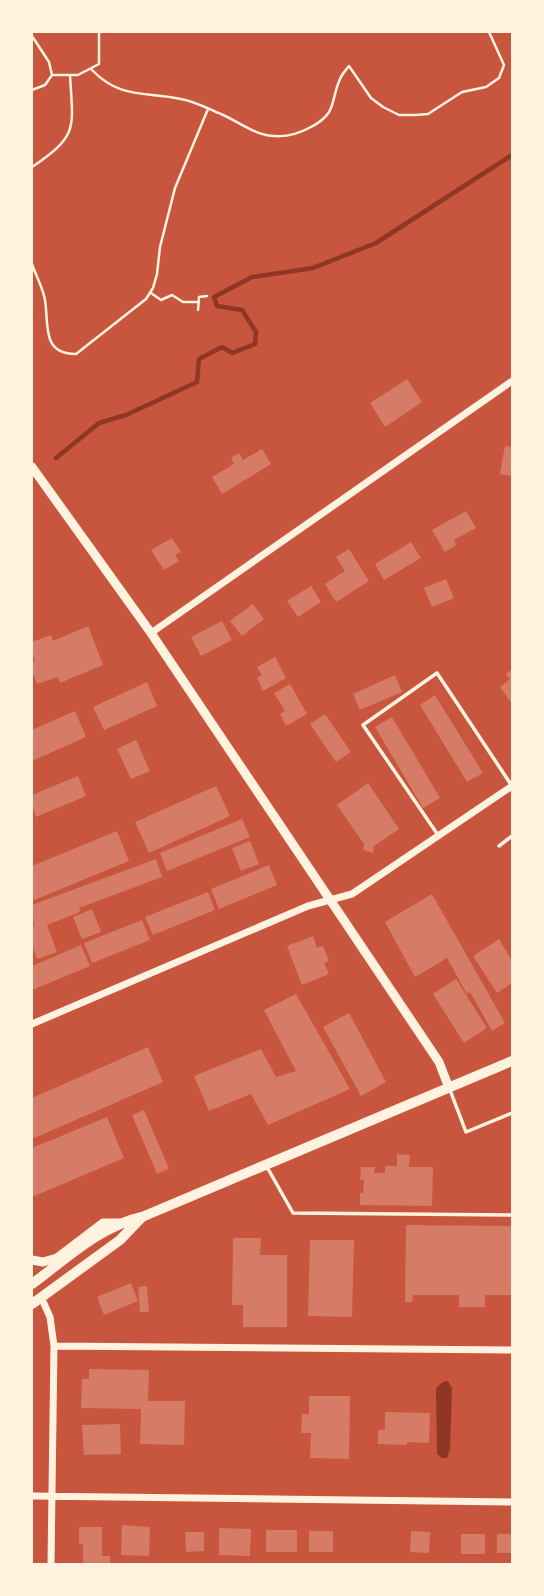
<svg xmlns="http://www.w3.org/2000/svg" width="544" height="1596" font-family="'Exo 2',sans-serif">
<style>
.water{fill:#8f3625}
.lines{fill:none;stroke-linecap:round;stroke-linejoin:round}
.stream{stroke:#8f3625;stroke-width:4.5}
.building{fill:#d67c66}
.path{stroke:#fff3e0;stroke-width:2.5}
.service{stroke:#fff3e0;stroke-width:3.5}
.minor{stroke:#fff3e0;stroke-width:7}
.tertiary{stroke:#fff3e0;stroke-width:9}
.secondary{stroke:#fff3e0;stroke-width:10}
</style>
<rect width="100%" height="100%" fill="#c8553d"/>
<path class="water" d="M448 1381 452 1388 450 1449 447 1458H442L437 1454 436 1388 443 1382Z"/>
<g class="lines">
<path class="stream" d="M56 458 99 423 126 415 197 382 199 359 222 347 232 353 255 344 256 332 242 310 217 306 214 297 252 277 313 268 376 243 512 155"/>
</g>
<path class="building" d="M407 379 422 402 385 427 370 403Z
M505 446 512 447V476L500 474Z
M262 449 271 464 222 494 212 477 234 464 231 458 239 453 243 460Z
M466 511 476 528 454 540 456 545 445 552 432 530Z
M172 538 181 552 175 555 179 561 164 570 151 550Z
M411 542 421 558 384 580 375 564Z
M349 549 369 581 336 602 325 584 345 571 336 557Z
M446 579 454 598 432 607 424 588Z
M311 586 321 602 298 617 287 601Z
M253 604 264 619 242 636 230 621Z
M222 621 232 640 201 656 191 637Z
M88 626 103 665 60 683 58 677 37 684 32 671V662L35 661 32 652V642L51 635 53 641Z
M275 657 286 678 263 691 257 678 262 675 257 667Z
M512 669V704L500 687 510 679 506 674Z
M395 675 402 692 360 710 353 694Z
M147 682 157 706 104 730 93 707Z
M290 684 307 714 286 726 280 714 285 711 274 693Z
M435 695 483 773 467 782 420 705Z
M75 711 86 737 32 761V730Z
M325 714 351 752 336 762 310 724Z
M392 717 440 798 423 808 375 727Z
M136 740 150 771 131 779 117 749Z
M78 776 86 796 36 817 32 805V795Z
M368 783 399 829 374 846 373 853 363 850 364 844 337 805Z
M216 786 230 816 149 853 135 822Z
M242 819 250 837 167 871 160 853Z
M117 831 129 861 32 901V866Z
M250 841 259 864 241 871 232 848Z
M156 859 162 877 79 908 80 912 47 925 57 952 37 959 32 946V927L34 926 32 905Z
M269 865 277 885 219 909 211 889Z
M208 892 215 910 153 935 145 917Z
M432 894 505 1023 492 1031 470 992 467 994 447 958 415 977 385 922Z
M92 909 101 932 82 939 73 917Z
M142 920 150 940 92 963 84 943Z
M313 936 317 948 323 946 329 961 324 963 329 974 302 985 287 946Z
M499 939 512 961V983L497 993 473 956Z
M81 945 90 966 32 990V966Z
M456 979 487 1028 464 1043 433 994Z
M296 994 350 1089 268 1125 251 1094 209 1111 194 1076 261 1049 276 1077 296 1071 264 1010Z
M349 1013 386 1082 361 1096 323 1027Z
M148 1047 163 1082 32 1139V1098Z
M144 1110 169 1169 157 1174 132 1115Z
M107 1117 124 1158 32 1197V1148Z
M397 1154 410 1155 409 1167H433L432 1206 360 1205V1193H363L364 1180H360L361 1167H375L374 1173H385V1166H397Z
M406 1225 512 1226V1295H485V1307H459V1295H413L412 1302H405Z
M233 1238H261L260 1255H287V1327H243V1305H232Z
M310 1240H354L352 1317 308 1316Z
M131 1283 138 1301 104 1315 97 1297Z
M147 1286 149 1312H140L138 1287Z
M89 1369 149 1370 148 1401H185L184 1445 140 1444 141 1409 81 1408 82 1379H89Z
M309 1396H350L349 1459 310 1458 311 1433H301L302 1414H309Z
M385 1412 430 1413 429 1443 407 1442V1445L378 1444V1430H385Z
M120 1424 121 1454 84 1455 82 1425Z
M122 1525 150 1527 149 1556 121 1555Z
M79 1527H102V1556H110V1564H83V1544H79Z
M219 1528 251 1529 250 1556 219 1555Z
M266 1530H297V1552H266Z
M309 1531H333V1552H309Z
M411 1531 430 1532 429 1553 410 1552Z
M185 1532H204V1551L186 1552Z
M461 1534H485V1554H461Z
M497 1534H512V1553H497Z"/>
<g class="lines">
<path class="path" d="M32 36 49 62 52 75 45 85 32 90
M92 70C121 100 146 91 181 99 193 101 205 107 216 112 236 119 254 136 275 136 288 137 300 133 311 127 338 113 330 101 340 79 342 74 346 70 349 66L371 98 383 107 399 115H416L428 114 462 92 486 87 499 78 504 65 489 32
M52 75H78L99 64V32
M32 167C79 135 73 129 70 75
M32 264C36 276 43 288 45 300 49 324 41 354 76 354L146 299 153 288 157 274 160 247 175 188 208 109
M151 293 161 300 172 295 183 302H199
M198 310 199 297 207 296"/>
<path class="service" d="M438 835 363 725 437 673 512 786
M499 846 512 836
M450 1090 466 1132 512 1113
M267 1167 293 1213 512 1215"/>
<path class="minor" d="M151 633 512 381
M32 1024 308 906 352 894 512 786
M41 1297 50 1317 54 1346 51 1564
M54 1346 512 1350
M32 1496 512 1502"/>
<path class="tertiary" d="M32 467 151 633 439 1062 449 1088
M32 1260 43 1262 57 1258 103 1223H120"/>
<path class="secondary" d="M32 1284C66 1259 100 1226 142 1217L512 1061
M32 1304 120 1240 142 1217"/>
</g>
<rect width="544" height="1596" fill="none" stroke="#fff3e0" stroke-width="66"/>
</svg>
